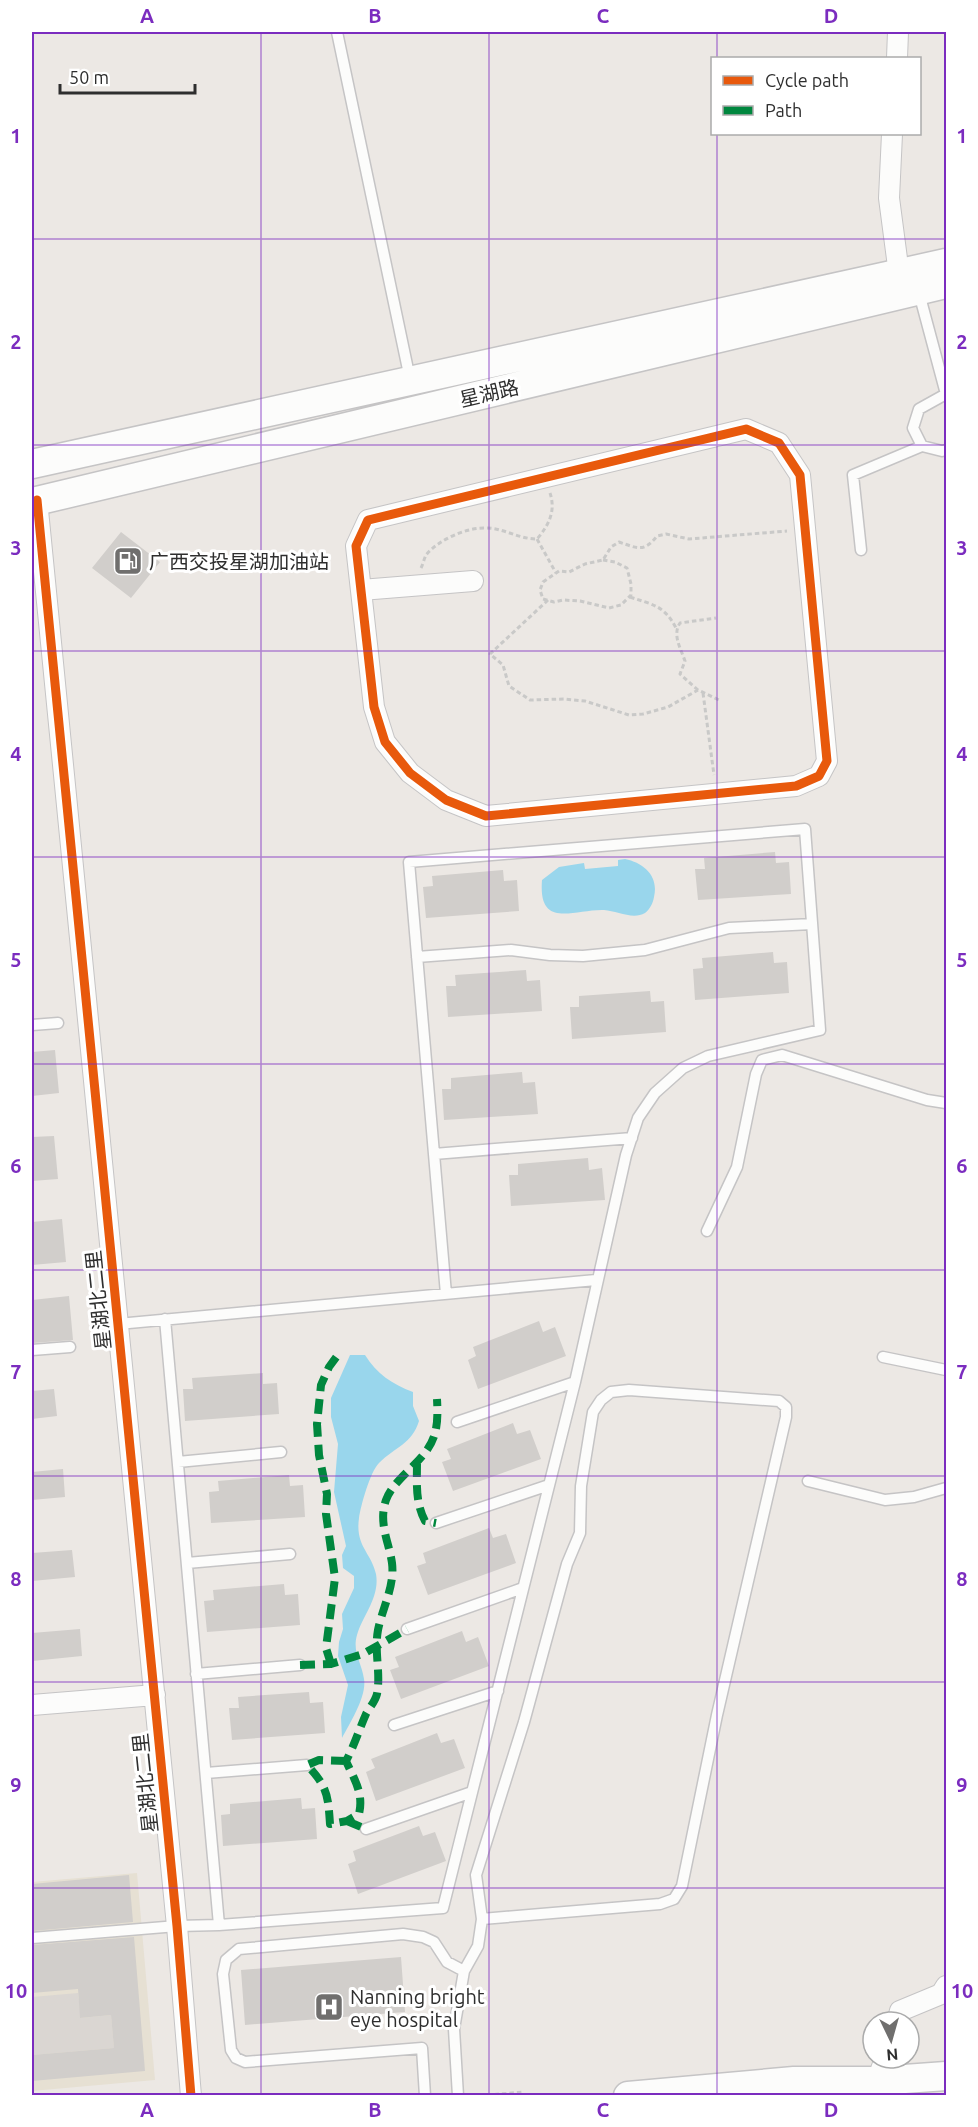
<svg xmlns="http://www.w3.org/2000/svg" width="978" height="2127" font-family="Ubuntu,'Noto Sans SC',sans-serif">
<style>
.education{fill:#e6e0d3}
.plaza{fill:#dad6d2}
.water{fill:#99d6ec}
.building{fill:#d1cecb}
.lines{fill:none;stroke-linecap:round;stroke-linejoin:round}
.lane-casing{stroke:#c5c4c5;stroke-width:13}
.street-casing{stroke:#c5c4c5;stroke-width:22}
.secondary-casing{stroke:#c5c4c5;stroke-width:31}
.path{stroke:#c9c9c8;stroke-width:3;stroke-dasharray:4.5 3;stroke-linecap:butt}
.lane{stroke:#fcfcfb;stroke-width:10}
.street{stroke:#fcfcfb;stroke-width:20}
.secondary{stroke:#fcfcfb;stroke-width:28}
.quiet{stroke:#00873e;stroke-width:8;stroke-dasharray:15 8;stroke-linecap:butt}
.cycleway-casing{stroke:#fff;stroke-width:13}
.cycleway{stroke:#e8590c;stroke-width:9}
.grid{fill:none;stroke:#7b2cbf;stroke-width:1.5;stroke-opacity:0.55}
.labels{text-anchor:middle;dominant-baseline:central;stroke-width:6;stroke-linejoin:round;paint-order:stroke}
.street-label{font-size:20px;fill:#2e2e2e;stroke:#fff}
.poi-label{font-size:20px;fill:#2e2e2e;stroke:#fff;text-anchor:start}
.neatline{fill:none;stroke:#7b2cbf;stroke-width:2}
.grid-label{font-size:20px;text-anchor:middle;font-weight:bold;fill:#7b2cbf}
</style>
<rect width="100%" height="100%" fill="#ece8e4"/>
<path class="education" d="M137 1873 155 2080 32 2091V1882Z"/>
<path class="plaza" d="M78 1993 81 2018 111 2015 114 2048 32 2055V1997Z"/>
<path class="water" d="M625 859C644 863 659 876 654 897 653 903 650 909 645 913 633 920 617 911 604 910 574 909 538 930 542 880L559 867 584 863 585 869 618 866V860Z
M350 1355H365C377 1374 392 1384 413 1392V1406L419 1421C412 1444 395 1447 379 1463 370 1472 361 1505 359 1518 355 1546 371 1552 376 1574 380 1597 363 1615 357 1635 352 1652 362 1663 364 1679 367 1696 350 1723 342 1738L341 1717 348 1685 338 1656 339 1642 343 1629 342 1614 354 1588V1576L343 1568 342 1555 346 1546 334 1492 338 1444 331 1417V1398Z"/>
<path class="building" d="M121 532 160 562 131 598 92 568Z
M775 852 776 863 789 862 791 894 698 900 695 869H705L704 858Z
M503 870 504 881 517 880 519 911 426 918 423 887 433 886 432 876Z
M773 952 774 963 787 962 789 993 695 1000 693 969 703 968 702 958Z
M526 970 527 981 540 980 542 1011 448 1017 446 986H456L455 975Z
M650 991 651 1002 664 1001 666 1032 572 1039 570 1007H579V996Z
M55 1050 59 1093 32 1096V1052Z
M522 1072 523 1083 535 1082 538 1114 444 1120 442 1089H451V1078Z
M54 1136 58 1179 32 1181V1137Z
M588 1158 589 1170 602 1168 605 1200 511 1206 509 1175H518V1164Z
M62 1219 66 1262 32 1265V1222Z
M69 1296 73 1340 32 1343V1300Z
M539 1321 543 1332 555 1327 566 1356 478 1389 468 1360 476 1356 473 1347Z
M263 1373V1384L277 1383 279 1414 185 1421 183 1389H193L192 1378Z
M54 1389 57 1416 32 1419V1391Z
M513 1423 517 1434 530 1430 541 1459 453 1491 442 1462 451 1459 447 1449Z
M63 1469 65 1497 32 1500V1472Z
M289 1475 290 1486 303 1485 305 1517 211 1523 209 1492 219 1491 218 1481Z
M489 1528 493 1538 506 1534 516 1563 428 1595 417 1566 426 1563 423 1553Z
M72 1550 75 1577 32 1581V1553Z
M284 1584 285 1595 298 1594 300 1625 207 1632 204 1601 214 1600 213 1590Z
M80 1629 82 1656 32 1661V1633Z
M462 1631 466 1642 478 1637 489 1666 401 1699 390 1670 399 1667 395 1657Z
M309 1692 310 1703 323 1702 325 1733 232 1740 229 1708H239L238 1697Z
M437 1733 441 1743 454 1739 465 1768 376 1801 366 1772 375 1768 371 1759Z
M301 1798 302 1809 315 1808 317 1839 223 1846 221 1815 230 1814V1804Z
M419 1826 423 1836 435 1832 446 1861 358 1894 348 1864 356 1861 353 1851Z
M129 1875 133 1922 32 1931V1884Z
M134 1937 145 2071 32 2081V2055L114 2048 111 2015 80 2018 78 1989 32 1993V1945Z
M401 1957 405 2012 245 2025 241 1970Z"/>
<g class="lines">
<g class="lane-casing">
<path id="lane" d="M337 32 410 379
M919 293 946 394
M922 446 913 428 919 409 946 394
M861 550 853 475 922 446 942 451 946 450
M417 957 511 950 550 955 583 956 645 950 729 928 812 924
M32 1025 58 1023
M434 1154 632 1138
M707 1231 737 1167 756 1074 762 1060 782 1055 927 1100 946 1103
M165 1319 219 1925 443 1908 575 1382 626 1155 638 1118 655 1093 683 1068 708 1056 820 1030 805 829 409 862 446 1294
M118 1324 596 1280
M32 1350 70 1347
M883 1357 946 1370
M457 1422 575 1382
M178 1462 281 1452
M808 1481 885 1500 914 1497 946 1488
M436 1523 549 1485
M187 1563 290 1554
M407 1629 523 1588
M196 1674 300 1665
M394 1725 498 1691
M206 1773 307 1765
M366 1829 472 1792
M32 1938 177 1926 219 1925
M425 2096 422 2048 245 2062 236 2058 231 2050 223 1974 226 1960 239 1949 403 1934 423 1937 434 1942 447 1962 464 1971
M458 2096 454 2029 464 1971 478 1946 482 1919 476 1875 524 1722 567 1564 580 1533 581 1486 593 1412 601 1400 611 1392 629 1390 779 1401 786 1407V1417L717 1715 682 1886 674 1899 660 1904 482 1919"/>
</g>
<g class="street-casing">
<path id="street" d="M897 58 898 32
M892 134 889 198 899 274
M746 429 779 443 800 475 827 761 819 776 796 786 486 816 446 800 410 773 385 742 374 707 356 546 368 520Z
M37 500 177 1926 191 2096
M361 590 473 581
M32 1705 155 1695
M897 2022 900 2011 941 1994 946 1986
M877 2081 885 2058"/>
</g>
<g class="secondary-casing">
<path id="secondary" d="M32 464 946 263
M32 502 946 284
M628 2096 794 2081H877L946 2076"/>
</g>
<path class="path" d="M537 539 556 573
M603 560 615 562 627 568 631 584V595L621 605 609 608 580 601 563 600 554 602 543 599 540 590 543 582 559 571 569 572 585 564 603 560 611 547 619 542C637 548 644 553 657 536L666 534 689 539 787 531
M421 568C423 564 424 559 426 555 438 540 467 527 486 528 504 528 518 539 537 539 549 525 556 511 550 493
M630 597C653 605 664 605 676 628
M548 600 490 654 503 665 509 686 530 700 564 699 585 701 629 715 643 714 668 707 698 690 719 700
M698 690 680 674 685 661C681 649 672 635 680 623L716 618
M703 693 714 775
M487 2095 524 2092"/>
<use href="#lane" class="lane"/>
<use href="#street" class="street"/>
<use href="#secondary" class="secondary"/>
<path class="quiet" d="M417 1462C417 1483 415 1502 425 1521L436 1523
M331 1664 326 1648 335 1578 326 1514 327 1494 319 1455 317 1424 321 1385 329 1367 340 1352
M300 1665 331 1664 363 1654 407 1629
M346 1761 319 1760 307 1765C328 1787 328 1796 330 1824L347 1821 359 1814C364 1793 354 1779 346 1761 354 1746 359 1730 366 1714 369 1708 375 1702 377 1694 381 1673 374 1652 378 1630 382 1609 395 1586 392 1563 389 1542 378 1523 386 1500 390 1489 400 1479 408 1471 434 1446 439 1435 437 1399
M347 1821 366 1829"/>
<g class="cycleway-casing">
<path id="cycleway" d="M746 429 779 443 800 475 827 761 819 776 796 786 486 816 446 800 410 773 385 742 374 707 356 546 368 520Z
M37 500 177 1926 191 2096"/>
</g>
<use href="#cycleway" class="cycleway"/>
</g>
<path class="grid" d="M261 32V2096M489 32V2096M717 32V58M717 134V2096M32 239H946M32 445H946M32 651H946M32 857H946M32 1064H946M32 1270H946M32 1476H946M32 1682H946M32 1888H946"/>
<defs>
<g id="fuel-square" transform="scale(1.5)"><rect x="-9" y="-9" width="18" height="18" rx="4" fill="#706f6e" stroke="#fff"/><path d="M-5.5-6h7V0h2V4h1.3V-2.5L3-4.5l.8-.8L6-3V5H2.5V1h-1V6h-7ZM-4.2-4.7v3.2H.2V-4.7Z" fill="#fff"/></g>
<g id="hospital-square" transform="scale(1.5)"><rect x="-9" y="-9" width="18" height="18" rx="4" fill="#706f6e" stroke="#fff"/><path d="M-5-5h3v3.5h4V-5h3V5h-3V1.5h-4V5h-3Z" fill="#fff"/></g>
</defs>
<g fill-rule="evenodd">
<use href="#fuel-square" x="128" y="561"/>
<use href="#hospital-square" x="329" y="2007"/>
</g>
<g class="labels">
<g class="street-label">
<text transform="translate(489 393) rotate(-13)">星湖路</text>
<text transform="translate(98 1300) rotate(-96)">星湖北二里</text>
<text transform="translate(145 1783) rotate(-96)">星湖北二里</text>
</g>
<g class="poi-label">
<text x="149" y="561">广西交投星湖加油站</text>
<text x="350" y="1996">Nanning bright<tspan x="350" dy="23">eye hospital</tspan></text>
</g>
</g>
<rect width="978" height="2127" fill="none" stroke="#ffffff" stroke-width="66"/>
<rect x="711" y="57" width="210" height="78" fill="#ffffff" stroke="#ababab" stroke-width="1.5"/>
<rect x="723" y="76" width="30" height="9" fill="#e8590c" stroke="#ababab" stroke-width="1.5"/>
<text x="765" y="87" font-size="18" fill="#2e2e2e">Cycle path</text>
<rect x="723" y="106" width="30" height="9" fill="#00873e" stroke="#ababab" stroke-width="1.5"/>
<text x="765" y="117" font-size="18" fill="#2e2e2e">Path</text>
<g transform="translate(891 2040) rotate(175)"><circle r="28" fill="#ffffff" stroke="#ababab" stroke-width="1.5"/>
<path d="M0-4.5L10 22L0 15L-10 22Z" fill="#706f6e"/>
<text y="-9" font-size="16" font-weight="bold" text-anchor="middle" fill="#2e2e2e">N</text>
</g>
<path d="M60 84v9h135v-9" fill="none" stroke="#2e2e2e" stroke-width="3"/>
<text x="69" y="84" font-size="18" fill="#2e2e2e" stroke="#ffffff" stroke-width="4.5" paint-order="stroke">50 m</text>
<rect x="33" y="33" width="912" height="2061" class="neatline"/>
<g class="grid-label">
<text x="147" y="23">A</text>
<text x="375" y="23">B</text>
<text x="603" y="23">C</text>
<text x="831" y="23">D</text>
<text x="16" y="143">1</text>
<text x="962" y="143">1</text>
<text x="16" y="349">2</text>
<text x="962" y="349">2</text>
<text x="16" y="555">3</text>
<text x="962" y="555">3</text>
<text x="16" y="761">4</text>
<text x="962" y="761">4</text>
<text x="16" y="967">5</text>
<text x="962" y="967">5</text>
<text x="16" y="1173">6</text>
<text x="962" y="1173">6</text>
<text x="16" y="1379">7</text>
<text x="962" y="1379">7</text>
<text x="16" y="1586">8</text>
<text x="962" y="1586">8</text>
<text x="16" y="1792">9</text>
<text x="962" y="1792">9</text>
<text x="16" y="1998">10</text>
<text x="962" y="1998">10</text>
<text x="147" y="2117">A</text>
<text x="375" y="2117">B</text>
<text x="603" y="2117">C</text>
<text x="831" y="2117">D</text>
</g>
</svg>
